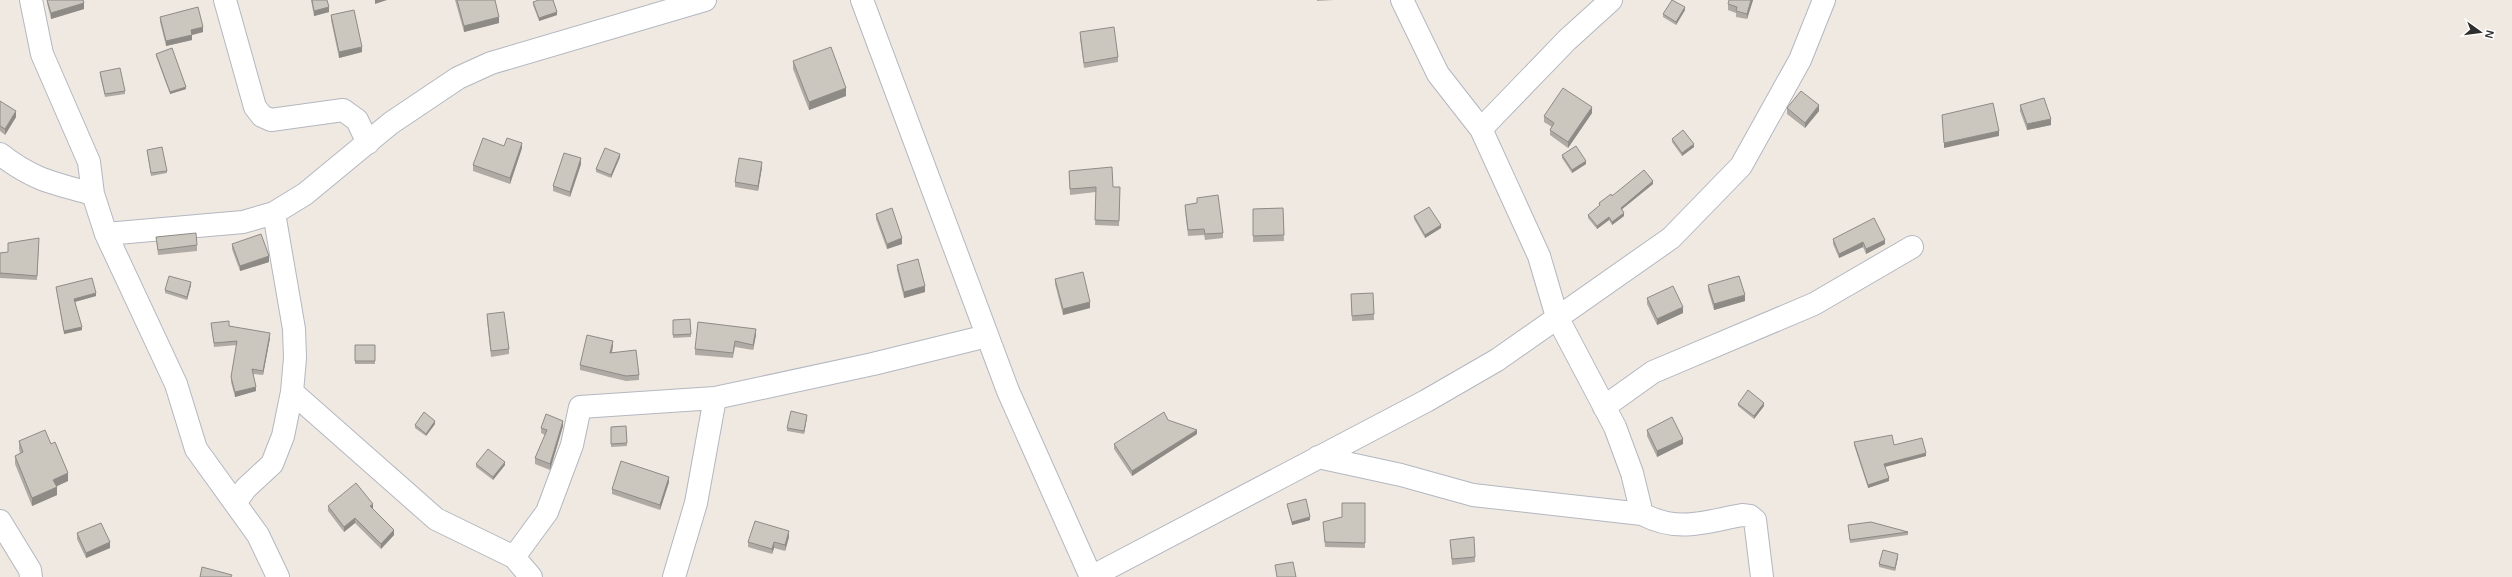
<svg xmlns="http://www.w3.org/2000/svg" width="2512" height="577" font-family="Helvetica,sans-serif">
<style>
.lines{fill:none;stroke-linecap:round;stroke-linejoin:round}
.minor-casing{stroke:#b4b7c1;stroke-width:24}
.minor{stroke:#fff;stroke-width:22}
.wall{fill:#afaba4}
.shaded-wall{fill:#8e8b86}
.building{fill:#cbc7bf;stroke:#8e8b86}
</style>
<rect width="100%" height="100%" fill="#efe9e1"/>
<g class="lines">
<g class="minor-casing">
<path id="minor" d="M31 0 42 54 89 162 93 194 106 234 176 384 196 449 258 535 278 577
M225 0 255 107 262 116 271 120 343 110 357 120 368 143
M862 0 1008 391 1091 577
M1402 0 1438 74 1481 129 1539 256 1557 317 1615 427 1632 473 1642 514
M1481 129 1567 40 1611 0
M0 154C33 180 53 183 93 194
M106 234 243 222 274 213 305 194 391 123 458 78 491 63 705 0
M292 392 436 519 514 557 531 577
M1604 407 1653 372 1814 304 1912 247
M1318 457 1401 475 1473 495 1642 514C1678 533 1704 522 1742 515L1750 516 1755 520 1762 577
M235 503 246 488 272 464 283 436 292 392 295 358 294 329 274 213
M0 521 30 570 31 577
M514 557 547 512 572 445 580 407 715 398 873 364 987 336
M674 577 696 503 715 398
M1091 577 1426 401 1497 360 1671 238 1741 166 1800 60 1824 0"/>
</g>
<use href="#minor" class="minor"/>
</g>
<path class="wall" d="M47 0H83L84 9 51 19 47 3Z
M311 0H327L329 12 314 16Z
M455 0H495L499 23 464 32Z
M1317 0H1334L1317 1Z
M1753 0 1747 19 1736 17V13L1728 10V4Z
M533 2 557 15 539 21 533 5Z
M1685 10 1676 25 1663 17V14Z
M331 15 362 52 339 58 331 20Z
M160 17 203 32 192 35V40L166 46 160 22Z
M1080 32 1118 57V62L1084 68 1080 38Z
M156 54 186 89 170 94 156 56Z
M793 61 846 96 809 110 793 69Z
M100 72 125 91V94L105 97 100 75Z
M0 101 16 117 5 135 0 131Z
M2020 105 2051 125 2027 130 2020 111Z
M1787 108 1819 111 1805 128 1787 114Z
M1592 113 1568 148 1550 135V130L1552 127 1544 122V116Z
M1672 139 1694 147 1682 156 1672 142Z
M504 146 522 148 510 184 473 171V165Z
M147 150 167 171V173L151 176Z
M1562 155 1586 164 1572 173 1562 158Z
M620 157 611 178 596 172V169Z
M581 164 570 197 553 191V186Z
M762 167 758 191 735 187V182Z
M1069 171 1113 187H1120L1119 226 1095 225 1096 192 1070 195Z
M1653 184 1622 209 1624 216 1612 225 1609 220 1597 229 1588 218V215L1599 206V203L1612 196Z
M1197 198 1223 233V238L1205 240 1204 235 1188 236 1185 210V205L1197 203Z
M1283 208 1284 241 1253 242V209Z
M876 214 902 244 887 249 876 219Z
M1414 216 1441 228 1425 238 1414 219Z
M156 237 197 245V251L158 255Z
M1833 239 1885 244 1866 254 1863 247 1839 258 1833 244Z
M39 243 37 280 0 278V253L8 252Z
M232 244 269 262 240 271 232 249Z
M897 265 925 292 904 298 897 270Z
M1055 279 1090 308 1063 315 1055 284Z
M191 285 187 300 165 293V290Z
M1708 285 1745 301 1714 310 1708 290Z
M56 287 96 296 75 302 82 330 64 334Z
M1351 294 1374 314V320L1352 321Z
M1647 298 1683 313 1657 325 1647 304Z
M487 314 509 349V354L491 357 487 320Z
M673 320 691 334V337L673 338Z
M211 323 229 326 270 338 263 375 253 374 256 391 235 397 231 382V377L237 345 214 347Z
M756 335 753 350 735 347 733 358 695 355V349Z
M355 345H375V364H355Z
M613 346 612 353 639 375V380L626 381 580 370V365Z
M1738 404 1764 406 1754 419 1738 406Z
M807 417 804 434 787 431V428Z
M435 424 426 436 415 428V425Z
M563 426 550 470 535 464V458L545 435 541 433V428Z
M626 426 627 446 611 447V427Z
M1647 430 1683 444 1657 457 1647 436Z
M1197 434 1132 476 1114 449V444Z
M19 441 51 444 68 481 56 486 57 495 32 506 15 464V456L20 453 19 449Z
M1854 442 1894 445 1926 456 1885 467 1889 481 1868 488 1854 445Z
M476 464 505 465 493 480 476 467Z
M669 482 660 510 612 494V489Z
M1365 503V548L1325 547 1323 522 1342 517Z
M1287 504 1310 520 1292 525 1287 506Z
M328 506 373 509 394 535 381 549 355 523 344 532 328 511Z
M1848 525 1908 532V535L1850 543Z
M77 533 110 548 86 558 77 539Z
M789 537 785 551 774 548 772 554 748 547V542Z
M1450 540 1475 557V562L1452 565Z
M1898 557 1895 571 1879 567V564Z"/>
<path class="shaded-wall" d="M375 0H387L375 4Z
M1751 0H1753L1747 19V14Z
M84 3V9L51 19V13Z
M329 7V12L314 16V11Z
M1685 7V10L1676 25V22Z
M557 12V15L539 21V18Z
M499 17V23L464 32V26Z
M203 27V32L192 35V40L166 46V41L191 30Z
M362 47V52L339 58V52Z
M186 87V89L170 94V92Z
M846 88V96L809 110V102Z
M1819 105V111L1805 128V123Z
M1592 107V113L1568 148V142Z
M16 111V117L5 135V129Z
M2051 119V125L2027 130V124Z
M1999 131V136L1944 148V143Z
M522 143V148L510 184V178Z
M1694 144V147L1682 156V153Z
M620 154V157L611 178V175Z
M581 158V164L570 197V192Z
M1586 161V164L1572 173V170Z
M762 162V167L758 191V186Z
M1653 181V184L1621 210V208Z
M1624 213V216L1612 225V222Z
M1609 217V220L1597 229V226Z
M1441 225V228L1425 238V235Z
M902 238V244L887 249V244Z
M1885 240V244L1866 254V249Z
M1863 242V247L1839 258V254Z
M269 256V262L240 271V266Z
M191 282V285L187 300V297Z
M925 286V292L904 298V292Z
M96 293V296L74 302V299Z
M1745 295V301L1714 310V304Z
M1090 302V308L1063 315V309Z
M1683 307V313L1657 325V319Z
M82 327V330L64 334V331Z
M756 329V335L753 350V345Z
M270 333V338L263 375V371Z
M613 341V346L610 358V353Z
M256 387V391L235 397V392Z
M1764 403V406L1754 419V416Z
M807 415V417L804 434V431Z
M435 421V424L426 436V434Z
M563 421V426L550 470V464Z
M1197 430V434L1132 476V471Z
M1683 439V444L1657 457V451Z
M1926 453V456L1884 467V464Z
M505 462V465L493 480V477Z
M68 473V481L53 488V480Z
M669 477V482L660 510V505Z
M1889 478V481L1868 488V485Z
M57 487V495L32 506V498Z
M373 504V509L370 511V506Z
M1310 517V520L1292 525V522Z
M355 518V523L344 532V527Z
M394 530V535L381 549V544Z
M789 531V537L785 551V545Z
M110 542V548L86 558V553Z
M774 542V548L772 554V549Z
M1898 554V557L1895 571V568Z"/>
<path class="building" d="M47 0H83L84 3 51 13Z
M312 0H327L329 7 314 11Z
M457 0H495L499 17 464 26Z
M539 0H553L557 12 539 18 533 2Z
M1672 0 1685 7 1676 22 1663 14Z
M1729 0H1751L1747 14 1736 11 1737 7 1728 4Z
M198 7 203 27 191 30 192 35 166 41 160 17Z
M354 10 362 47 339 52 331 15Z
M1114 27 1118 57 1084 63 1080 32Z
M831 47 846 88 809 102 793 61Z
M172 48 186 87 170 92 156 54Z
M120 68 125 91 105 94 100 72Z
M1563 88 1592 107 1568 142 1550 130 1554 123 1544 116Z
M1801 91 1819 105 1805 123 1787 108Z
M2044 98 2051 119 2027 124 2020 105Z
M0 101 16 111 5 129 0 126Z
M1993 103 1999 131 1944 143 1942 115Z
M1683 130 1694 144 1682 153 1672 139Z
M483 138 504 146 507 138 522 143 510 178 473 165Z
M1576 146 1586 161 1572 170 1562 155Z
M162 147 167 171 151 173 147 150Z
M605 148 620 154 611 175 596 169Z
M564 153 581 158 570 192 553 186Z
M739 158 762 162 758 186 735 182Z
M1112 167 1113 187H1120L1119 221 1095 220 1096 187 1070 189 1069 171Z
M1644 170 1653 181 1621 208 1624 213 1612 222 1609 217 1597 226 1588 215 1600 205 1599 203 1611 194 1612 196Z
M1218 195 1223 233 1205 234 1204 229 1188 230 1185 205 1197 203V198Z
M1429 207 1441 225 1425 235 1414 216Z
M892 208 902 238 887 244 876 214Z
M1283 208 1284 235 1253 236V209Z
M1874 218 1885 240 1866 249 1863 242 1839 254 1833 239Z
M196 233 197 245 158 250 156 237Z
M261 234 269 256 240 266 232 244Z
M39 238 37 276 0 273V253L8 252V243Z
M918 259 925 286 904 292 897 265Z
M1083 272 1090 302 1063 309 1055 279Z
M169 276 191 282 187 297 165 290Z
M1739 276 1745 295 1714 304 1708 285Z
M92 278 96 293 74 299 82 327 64 331 56 287Z
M1673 286 1683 307 1657 319 1647 298Z
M1373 293 1374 314 1352 316 1351 294Z
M504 312 509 349 491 351 487 314Z
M690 319 691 334 673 335V320Z
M229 321V326L270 333 263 371 252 369 256 387 235 392 231 377 237 341 214 343 211 323Z
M698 322 756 329 753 345 735 341 733 353 695 349Z
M587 335 613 341 610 353 636 350 639 375 626 376 580 365Z
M355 345H375V361H355Z
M1748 390 1764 403 1754 416 1738 404Z
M791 411 807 415 804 431 787 428Z
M424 412 435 421 426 434 415 425Z
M1164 412 1168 420 1197 430 1132 471 1114 444Z
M546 414 563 421 550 464 535 458 547 430 541 428Z
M1672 417 1683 439 1657 451 1647 430Z
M626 426 627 443 611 444V427Z
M45 430 51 444 55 442 68 473 53 480 57 487 32 498 15 456 23 452 19 441Z
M1892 435 1894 445 1922 438 1926 453 1884 464 1889 478 1868 485 1854 442Z
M488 449 505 462 493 477 476 464Z
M621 461 669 477 660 505 612 489Z
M356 483 373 504 370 506 394 530 381 544 355 518 344 527 328 506Z
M1306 499 1310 517 1292 522 1287 504Z
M1342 503H1365V543L1325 542 1323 522 1342 517Z
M755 521 789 531 785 545 774 542 772 549 748 542Z
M1871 522 1908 532 1850 540 1848 525Z
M101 523 110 542 86 553 77 533Z
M1474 537 1475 557 1452 559 1450 540Z
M1883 550 1898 554 1895 568 1879 564Z
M1293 562 1296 577H1277L1275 565Z
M202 567 232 575 231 577H200Z"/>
<g transform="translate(2480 32) rotate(104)" stroke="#ffffff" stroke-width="3" paint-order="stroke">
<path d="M0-3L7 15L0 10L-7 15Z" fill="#2e2e2e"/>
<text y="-6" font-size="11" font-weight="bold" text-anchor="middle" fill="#2e2e2e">N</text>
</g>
</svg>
